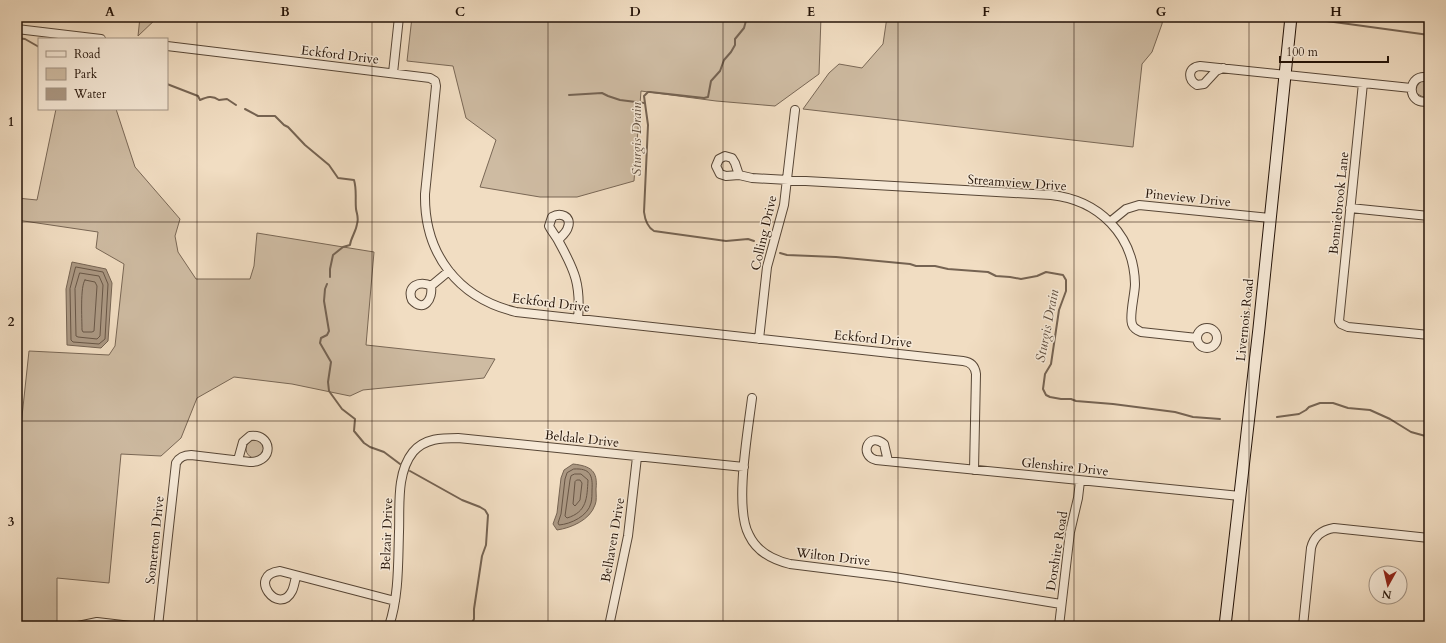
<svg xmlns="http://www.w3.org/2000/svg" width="1446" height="643" font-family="Cardo,serif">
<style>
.green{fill:#cebba2;stroke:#796755}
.water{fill:#ab9883;stroke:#756352}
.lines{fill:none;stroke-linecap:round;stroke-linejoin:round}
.shore{stroke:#685646;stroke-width:1}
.stream{stroke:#756352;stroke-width:2}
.street-casing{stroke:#574636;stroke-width:10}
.secondary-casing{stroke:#241308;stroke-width:13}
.street{stroke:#f6e9d7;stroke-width:8}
.secondary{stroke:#f6e9d7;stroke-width:11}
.grid{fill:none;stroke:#241308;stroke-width:1;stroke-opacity:0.55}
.labels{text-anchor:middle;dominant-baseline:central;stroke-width:3;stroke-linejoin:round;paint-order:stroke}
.street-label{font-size:13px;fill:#241308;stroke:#f6e9d7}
.water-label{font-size:14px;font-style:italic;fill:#614f3f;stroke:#f6e9d7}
.neatline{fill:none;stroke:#241308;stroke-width:1.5}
.grid-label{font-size:13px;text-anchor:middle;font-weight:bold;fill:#241308}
</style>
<rect width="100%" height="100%" fill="#f1ddc2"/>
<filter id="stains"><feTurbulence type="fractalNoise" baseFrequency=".005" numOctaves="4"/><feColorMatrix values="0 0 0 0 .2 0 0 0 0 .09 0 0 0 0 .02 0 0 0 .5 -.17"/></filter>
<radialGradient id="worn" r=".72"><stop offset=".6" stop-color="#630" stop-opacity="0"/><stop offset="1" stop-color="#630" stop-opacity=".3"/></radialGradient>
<path class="green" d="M140 17H158L138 36Z
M412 17H821L819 74 775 106 716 101 641 91 634 181 577 197H540L480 187 496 140 466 118 453 66 407 61Z
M887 17H1163L1162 24 1152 52 1142 64 1133 147 803 109 829 73 839 64 862 68 883 44Z
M1420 81H1426L1429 82V96L1423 97 1416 93 1415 87Z
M56 109H116L135 167 180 219 175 236 178 252 196 279H250L254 266 257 233 374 252 366 345 495 359 484 378 363 390 350 396 292 384 234 377 197 398 181 438 161 456 121 454 109 583 57 578V622L51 626H17V463L29 351 109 355 115 346 124 264 96 248 98 232 17 220V198L37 200Z
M246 449a9 9 0 1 1 18 0a9 9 0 1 1-18 0Z"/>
<path class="water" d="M72 262 106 269 112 283 108 341 101 348 67 345 66 289Z
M573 464C591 466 598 471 596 489 596 494 597 501 595 505 590 520 571 528 557 530L553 524 557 513 561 478 564 470Z"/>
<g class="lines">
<path class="shore" d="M76 267 103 272 108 284 105 339 99 344 73 342 71 340 70 289Z
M80 273 99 276 103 285 100 336 97 339 78 337 76 336 75 289Z
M85 280 95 282 97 286 94 331 92 332H83L82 330C82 319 80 286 85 280Z
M574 469C590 468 593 475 592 490 592 494 592 499 591 503 588 516 571 524 559 525L558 523 561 514 565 479 567 473Z
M575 474H581L588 480C587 498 587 512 567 518L565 516 570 480 571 476Z
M577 480H580L582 483 580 500 575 506 573 504 575 482Z"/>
<path class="stream" d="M747 17 744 28 735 39V45L731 52 724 60 720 71 711 81 708 97 704 98 650 92H648L644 96 648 125 644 212C645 220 647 227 654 231L726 241 748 239 754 241
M1304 17V18
M1312 19 1429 35
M17 38 25 39 39 47
M167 84 198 96 200 100C207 97 212 95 219 100L227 99 236 105
M569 95 602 93 608 96 620 100 644 103
M245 109 258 116H275L284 125 288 127 305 145 329 165 338 178 354 180C357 190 355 199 356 209 357 215 359 218 357 224 356 232 351 237 350 245L343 247 333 255 330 269V277
M780 253 787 255 836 257 910 264 916 266H935L948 269 988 272 996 276 1010 277 1021 279 1037 276 1046 272 1063 275 1066 280V291L1059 310 1051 364 1045 374 1043 389 1046 395 1050 397 1061 399H1071L1076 401 1113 404 1175 412 1193 417 1220 419
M327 284 325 289 324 301 329 331 327 335 321 338 320 343 331 362 328 382 329 391 342 409 355 419 354 431 364 443 370 447 384 452 400 464
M1277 417 1299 414 1306 410 1309 407 1320 403H1333L1348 408 1370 410 1390 419 1411 432 1429 437
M410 471 462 500 480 507 485 510 488 515 486 545 482 556 474 609V619L470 626"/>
<g class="street-casing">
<path id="street" d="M17 29 101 39
M167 46 430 78 435 81 436 86 425 194C424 254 458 298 516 312L963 361C971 362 975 366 976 374L974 470
M1223 68 1216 71 1204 84 1197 85C1187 79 1188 67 1200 66L1411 88
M393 73 399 17
M1429 78C1407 71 1405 107 1429 101
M1363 83 1339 321 1341 324 1348 327 1429 335
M739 175 726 176 720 174 716 166 719 159 725 156 732 158 735 163 739 175 752 178 1051 195C1099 200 1134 235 1135 284 1135 294 1129 316 1132 324 1133 328 1137 330 1141 332L1197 338
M1350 208 1429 216
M1110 222 1126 209 1139 205 1270 218
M558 240C562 236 567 232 568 227 572 216 560 212 552 217L549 226C552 232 556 236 559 242 575 271 581 285 578 319
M431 286C433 299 424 313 412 300 406 286 420 280 431 286L449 271
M1197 338a10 10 0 1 1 20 0a10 10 0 1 1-20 0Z
M759 339 767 267 784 205 795 110
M752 398C748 431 734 508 749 535 757 552 773 560 790 564L894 577 1061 604
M888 461 884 444C869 431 858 455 876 460L1240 496
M296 576C295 581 294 587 292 591 279 617 246 575 280 571L395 601
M78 626 97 622 131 626
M158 626 176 463C180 456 185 455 191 455L250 462C275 462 272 433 250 436L243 442 238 460
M389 626C399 596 398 563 399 532 400 507 396 473 413 452 425 438 442 438 458 438L744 467
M609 626 628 536 637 457
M1059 626 1070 532 1078 498 1080 481
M1303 626 1311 548C1314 536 1322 530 1334 528L1429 538"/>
</g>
<g class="secondary-casing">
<path id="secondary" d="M1225 626 1259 328 1291 17"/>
</g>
<use href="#street" class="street"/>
<use href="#secondary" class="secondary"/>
</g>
<path class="grid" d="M197 17V626M372 17V626M548 17V626M723 17V626M898 17V626M1074 17V626M1249 17V626M17 222H1429M17 421H1429"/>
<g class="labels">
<g class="street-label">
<text transform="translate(340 55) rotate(7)">Eckford Drive</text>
<text transform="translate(1017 183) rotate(4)">Streamview Drive</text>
<text transform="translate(1188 198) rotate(6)">Pineview Drive</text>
<text transform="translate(1339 203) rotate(-84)">Bonniebrook Lane</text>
<text transform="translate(764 233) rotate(-77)">Colling Drive</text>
<text transform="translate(551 303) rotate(7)">Eckford Drive</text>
<text transform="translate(1245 320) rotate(-84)">Livernois Road</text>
<text transform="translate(873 339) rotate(6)">Eckford Drive</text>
<text transform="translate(582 439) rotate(6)">Beldale Drive</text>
<text transform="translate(1065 467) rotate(6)">Glenshire Drive</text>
<text transform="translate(387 534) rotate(-88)">Belzair Drive</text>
<text transform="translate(155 540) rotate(-84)">Somerton Drive</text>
<text transform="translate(613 540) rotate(-80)">Belhaven Drive</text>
<text transform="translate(1057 551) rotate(-81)">Dorshire Road</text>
<text transform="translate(833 557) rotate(7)">Wilton Drive</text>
</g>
<g class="water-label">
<text transform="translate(636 139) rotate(-90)">Sturgis Drain</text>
<text transform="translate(1047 326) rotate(-79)">Sturgis Drain</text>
</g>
</g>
<rect width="1446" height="643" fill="none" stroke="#f1ddc2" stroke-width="44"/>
<rect x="38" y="38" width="130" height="72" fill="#f6e9d7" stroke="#a29384"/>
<rect x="46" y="51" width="20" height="6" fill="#f6e9d7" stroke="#a29384"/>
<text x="74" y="58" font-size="12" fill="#241308">Road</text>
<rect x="46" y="68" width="20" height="12" fill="#cebba2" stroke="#a29384"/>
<text x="74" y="78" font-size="12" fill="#241308">Park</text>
<rect x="46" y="88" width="20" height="12" fill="#ab9883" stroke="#a29384"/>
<text x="74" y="98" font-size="12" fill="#241308">Water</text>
<g transform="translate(1388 585) rotate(188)"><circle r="19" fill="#f6e9d7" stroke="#a29384"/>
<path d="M0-3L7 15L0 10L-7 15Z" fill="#8f2418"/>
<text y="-6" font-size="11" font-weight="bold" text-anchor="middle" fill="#241308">N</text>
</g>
<path d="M1280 56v6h108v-6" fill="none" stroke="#241308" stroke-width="2"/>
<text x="1286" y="56" font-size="12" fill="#241308" stroke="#f6e9d7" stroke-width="3" paint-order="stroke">100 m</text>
<rect x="22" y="22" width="1402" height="599" class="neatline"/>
<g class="grid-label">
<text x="110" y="16">A</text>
<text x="285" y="16">B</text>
<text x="460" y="16">C</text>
<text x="635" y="16">D</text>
<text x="811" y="16">E</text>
<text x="986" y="16">F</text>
<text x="1161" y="16">G</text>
<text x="1336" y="16">H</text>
<text x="11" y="126">1</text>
<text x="11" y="326">2</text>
<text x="11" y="526">3</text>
</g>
<rect width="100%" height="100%" filter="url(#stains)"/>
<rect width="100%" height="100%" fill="url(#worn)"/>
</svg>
